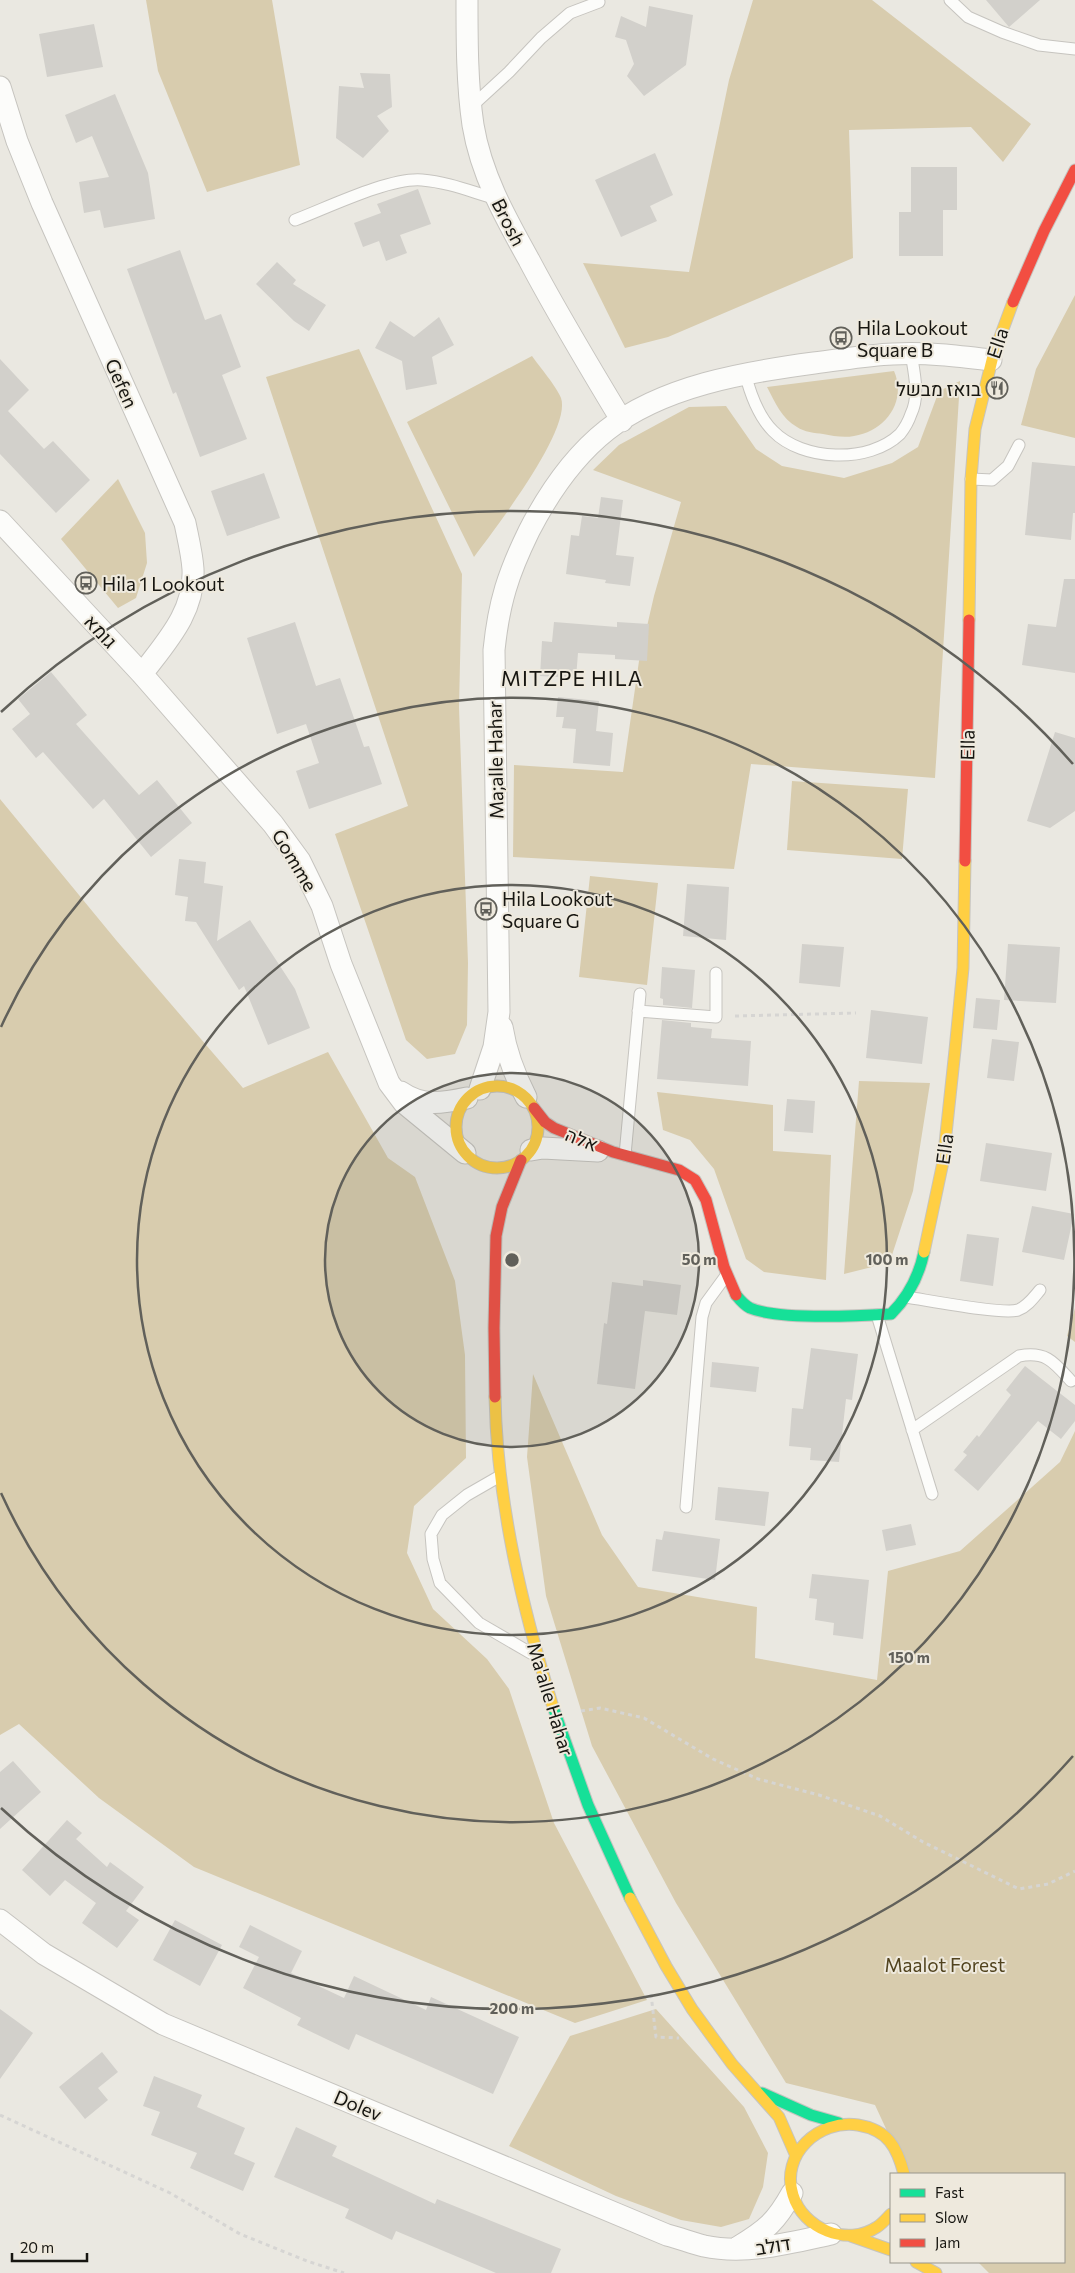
<svg xmlns="http://www.w3.org/2000/svg" width="1075" height="2273" font-family="Commissioner,Heebo,sans-serif">
<style>
.green{fill:#d8ccae}
.building{fill:#d2d0cb}
.lines{fill:none;stroke-linecap:round;stroke-linejoin:round}
.lane-casing{stroke:#c6c4bf;stroke-width:13}
.street-casing{stroke:#c6c4bf;stroke-width:23}
.fast-casing{stroke:#c6c4bf;stroke-width:13}
.slow-casing{stroke:#c6c4bf;stroke-width:13}
.jam-casing{stroke:#c6c4bf;stroke-width:13}
.path{stroke:#d6d5d3;stroke-width:3;stroke-dasharray:4 4;stroke-linecap:butt}
.lane{stroke:#fcfcfa;stroke-width:11}
.street{stroke:#fcfcfa;stroke-width:21}
.fast{stroke:#16e098;stroke-width:11}
.slow{stroke:#ffcf43;stroke-width:11}
.jam{stroke:#f24e42;stroke-width:11}
.ring{fill:none;stroke:#61605a;stroke-width:2.5}
.labels{text-anchor:middle;dominant-baseline:central;stroke-width:4;stroke-linejoin:round;paint-order:stroke}
.street-label{font-size:19px;fill:#171611;stroke:#eee9dd}
.poi-label{font-size:19px;fill:#171611;stroke:#eee9dd;text-anchor:start}
.park-label{font-size:19px;fill:#51431e;stroke:#eee9dd}
.quarter-label{font-size:21px;letter-spacing:1px;fill:#171611;stroke:#eee9dd}
.centre{fill:#61605a;stroke:#eee9dd;stroke-width:2.5}
.ring-label{font-size:15px;text-anchor:middle;font-weight:bold;fill:#61605a;stroke:#eee9dd;stroke-width:4;stroke-linejoin:round;paint-order:stroke}
</style>
<rect width="100%" height="100%" fill="#eae8e1"/>
<path class="green" d="M146 0H272L300 165 207 192 158 71Z
M753 0H872L1031 124 1003 162 971 127 849 130 853 258 668 337 625 348 583 263 689 272 729 80Z
M1075 295V438L1021 425 1036 369Z
M359 349 462 574 459 707 468 963 467 1025 455 1054 427 1059 406 1040 335 834 408 806 266 377Z
M532 356C539 366 557 387 561 398 572 430 494 530 474 557L407 422Z
M894 371C907 401 886 431 854 436 844 438 833 436 823 434 815 433 804 432 797 427 782 419 775 402 767 387Z
M960 381 935 778 751 764 734 869 513 857 514 765 623 772 639 661 654 596 681 502 593 470 619 445 689 407 726 406 756 449 782 466 844 478 892 463 918 447 939 391Z
M118 479 145 533 147 563 136 598 118 608 61 539Z
M792 781 908 789 902 859 787 850Z
M0 799 116 940 243 1088 328 1052 388 1158 415 1177 455 1281 465 1355 466 1458 414 1506 407 1553 433 1609 487 1659 509 1689 554 1823 647 2000 575 2023 194 1867 99 1798 19 1724 0 1735Z
M590 876 658 883 647 985 579 977Z
M859 1081 930 1083 913 1191 892 1255 872 1267 844 1274Z
M657 1092 773 1105V1151L831 1155 826 1280 764 1272 746 1259 714 1169 690 1140 663 1130Z
M1075 1308V1342L1067 1336Z
M533 1374 602 1535 638 1587 757 1607 755 1658 877 1680 888 1571 960 1551 1060 1462 1075 1431V2273H989L978 2262H1064V2174H907L875 2105 786 2083 676 1903 592 1746 546 1596 527 1457Z
M656 2009 744 2107 768 2153 763 2187 749 2219 721 2227 681 2220 616 2196 509 2146 570 2036Z"/>
<path class="building" d="M986 0H1040L1009 27Z
M649 6 693 15 686 65 644 96 627 76 634 64 626 40 615 37 621 16 646 27Z
M94 24 103 67 47 77 39 34Z
M360 73 390 74 392 107 377 116 389 131 363 158 336 138 339 86 364 88Z
M115 94 148 173 155 219 104 228 100 210 84 213 79 182 109 177 92 136 76 143 65 115Z
M655 153 673 195 650 206 657 221 621 237 595 180Z
M911 167H957V210H943V256H899V212H911Z
M418 189 431 224 400 235 407 253 386 261 379 241 363 247 354 223 381 213 377 204Z
M180 250 205 320 221 314 241 367 222 375 247 439 200 457 176 392 173 394 127 269Z
M277 262 296 280 293 284 326 305 309 331 294 321 256 284Z
M439 317 454 345 432 357 437 384 406 390 402 361 375 348 390 321 414 337Z
M0 359 29 390 8 411 44 449 53 441 90 480 56 513 0 454Z
M1032 462 1075 466V513H1073L1071 540 1025 535Z
M264 473 280 518 227 536 211 491Z
M601 497 623 500 616 555 634 557 630 586 605 583 606 580 566 574 571 535 579 536 582 516 598 518Z
M1064 579H1075V673L1022 665 1028 624 1056 627Z
M295 622 316 686 340 678 364 747 369 746 382 784 309 809 296 771 319 763 306 724 277 734 247 638Z
M554 622 617 627V622L649 624 647 661 615 659V655L578 653 576 678 540 676 542 641 552 642Z
M51 672 87 715 76 724 139 795 157 780 192 823 151 857 104 799 93 809 43 752 36 758 12 729 30 714 18 699Z
M558 697 599 701 596 731 613 733 610 766 573 763 576 729 562 728 564 717H556Z
M1055 732 1075 738V811L1050 828 1027 821Z
M179 859 206 862 204 883 223 886 217 941 250 920 295 989 310 1028 268 1045 244 986 239 990 196 922 185 921 188 897 175 895Z
M687 884 729 887 726 940 683 936Z
M802 944 844 947 840 987 799 983Z
M1008 944 1060 947 1056 1003 1004 1000Z
M662 967 695 970 692 1008 663 1005V999L660 998Z
M976 998 1000 1000 997 1030 973 1028Z
M871 1010 928 1017 922 1064 866 1058Z
M662 1020 691 1023V1027L712 1029 711 1038 751 1041 748 1086 657 1079Z
M992 1039 1019 1042 1014 1081 987 1078Z
M787 1099 815 1101 813 1133 784 1131Z
M986 1143 1052 1153 1046 1191 980 1181Z
M1032 1206 1074 1214 1064 1260 1022 1252Z
M967 1234 999 1238 993 1286 960 1281Z
M643 1280 681 1285 677 1315 645 1311 635 1389 597 1384 604 1323 607 1324 612 1282 643 1286Z
M811 1348 858 1354 852 1400 846 1399 839 1462 810 1460 811 1448 789 1446 792 1408 803 1409Z
M712 1362 759 1367 756 1392 710 1387Z
M1025 1366 1075 1405V1421L1061 1439 1038 1421 978 1491 954 1470 967 1455 963 1452 977 1435 979 1437 1011 1395 1006 1390Z
M718 1487 769 1492 765 1526 715 1520Z
M911 1524 916 1545 886 1551 882 1530Z
M664 1531 720 1539 715 1580 652 1571 656 1539 662 1540Z
M812 1574 869 1580 863 1639 833 1635 834 1623 815 1620 817 1599 809 1598Z
M13 1761 41 1792 0 1829V1772Z
M67 1820 82 1833 76 1839 107 1867 110 1862 144 1887 126 1911 139 1920 117 1948 82 1923 96 1903 65 1880 50 1896 22 1870Z
M175 1920 222 1945 200 1986 153 1960Z
M250 1925 302 1951 291 1973 344 1998 354 1976 426 2010 431 1997 519 2037 493 2094 356 2034 349 2050 297 2025 301 2018 243 1988 259 1957 239 1947Z
M0 2009 33 2033 0 2079Z
M102 2052 118 2072 98 2088 108 2100 85 2119 59 2087Z
M154 2076 202 2095 197 2107 245 2128 234 2154 255 2163 243 2191 190 2168 197 2153 151 2135 160 2112 143 2106Z
M296 2127 337 2146 332 2156 435 2204 437 2199 561 2249 551 2273H496L396 2231 392 2240 345 2218 349 2209 274 2177Z"/>
<g class="lines">
<g class="lane-casing">
<path id="lane" d="M950 0 968 17 1002 32 1039 45 1075 49
M472 106 509 72 541 38 570 13 599 2
M295 220C327 208 390 177 422 180 448 182 472 192 497 199
M745 373C750 393 758 416 773 431 802 461 869 464 900 434 904 429 909 420 911 414 920 396 914 372 911 353
M971 479 992 480 1008 466 1019 445
M638 1011 716 1017V973
M625 1155 640 994
M906 1297C927 1300 1003 1315 1018 1310 1028 1306 1034 1297 1040 1290
M877 1315 932 1494
M912 1430 1019 1356C1046 1351 1054 1362 1071 1381
M500 1476 467 1495 442 1515 431 1534 433 1559 440 1583 479 1623 534 1655
M686 1507 702 1317 706 1303 725 1277"/>
</g>
<g class="street-casing">
<path id="street" d="M467 0C467 41 467 84 473 125 481 174 505 217 529 260 558 315 590 368 622 421
M0 87 17 141 42 203 185 523C188 538 192 554 193 569 195 612 166 642 142 674
M0 521 142 674 273 824 300 861 322 906 341 964 389 1083 404 1103 465 1153
M502 1027C506 1052 514 1074 526 1097
M480 1089 494 1047 499 1012 494 650C499 602 508 574 529 531 548 494 574 456 607 430 662 386 746 372 814 363 840 360 867 355 893 354 926 352 958 356 991 360
M401 1092C422 1107 443 1103 467 1098
M531 1150 543 1148 598 1151
M0 1920 44 1954 163 2024 667 2235C679 2238 692 2243 704 2246 746 2255 790 2243 831 2234
M738 2247C766 2230 776 2222 792 2193"/>
</g>
<g class="fast-casing">
<path id="fast" d="M736 1295C740 1300 744 1305 750 1308 779 1320 858 1316 891 1314 909 1296 919 1276 924 1252
M553 1707 588 1805 630 1898
M762 2093 811 2115 839 2123"/>
</g>
<g class="slow-casing">
<path id="slow" d="M969 620 971 479 975 429 993 356 1013 302
M456 1127a41 41 0 1 1 82 0a41 41 0 1 1-82 0Z
M924 1252 943 1162 955 1050 963 968 965 861
M495 1397C497 1502 522 1607 553 1707
M630 1898 666 1966 692 2009 732 2064 779 2117 796 2156
M891 2214C887 2218 882 2224 877 2227 847 2247 803 2229 793 2195 780 2154 819 2119 858 2125 888 2130 897 2147 904 2174
M851 2236 891 2250
M916 2262 936 2273"/>
</g>
<g class="jam-casing">
<path id="jam" d="M1013 302 1044 231 1075 170
M965 861 969 620
M534 1108 545 1122 554 1128 613 1152 679 1170 695 1180 706 1200 724 1267 736 1295
M495 1397 494 1328 496 1236 502 1207 521 1160"/>
</g>
<path class="path" d="M735 1016 856 1013
M581 1711 600 1708 644 1718 713 1759 758 1779 819 1795 880 1816 923 1842 1019 1889 1048 1884 1075 1871
M651 1994 656 2037 679 2038
M0 2115 170 2193 240 2234 307 2261 344 2273"/>
<use href="#lane" class="lane"/>
<use href="#street" class="street"/>
<use href="#fast" class="fast"/>
<use href="#slow" class="slow"/>
<use href="#jam" class="jam"/>
</g>
<circle cx="512" cy="1260" r="187" fill="#61605a" fill-opacity=".12"/>
<g class="ring">
<circle cx="512" cy="1260" r="187"/>
<circle cx="512" cy="1260" r="375"/>
<path d="M1 1027A562 562 0 1 1 1 1493"/>
<path d="M1073 1756A749 749 0 0 1 1 1808M1 712A749 749 0 0 1 1073 764"/>
</g>
<defs>
<g id="bus-ring" transform="scale(1.125)"><circle r="9.5" fill="#eee9dd" stroke="#61605a" stroke-width="1.5"/><path d="M-5-6H5V4H4V6H2V4H-2V6H-4V4H-5ZM-3.5-4V0h7V-4ZM-3.5 1.2v1.5H-2V1.2ZM2 1.2v1.5H3.5V1.2Z" fill="#61605a"/></g>
<g id="restaurant-ring" transform="scale(1.125)"><circle r="9.5" fill="#eee9dd" stroke="#61605a" stroke-width="1.5"/><path d="M-5-6h1v4h1v-4h1v4h1v-4h1v5L-1.5 .5V6h-2V.5L-5-1ZM5-6V6H3V1.5H1.5Q1.5-4 5-6Z" fill="#61605a"/></g>
</defs>
<g fill-rule="evenodd">
<use href="#bus-ring" x="841" y="338"/>
<use href="#restaurant-ring" x="997" y="388"/>
<use href="#bus-ring" x="86" y="583"/>
<use href="#bus-ring" x="486" y="909"/>
</g>
<g class="labels">
<g class="street-label">
<text transform="translate(509 222) rotate(63)">Brosh</text>
<text transform="translate(997 343) rotate(-72)">Ella</text>
<text transform="translate(122 383) rotate(66)">Gefen</text>
<text transform="translate(101 631) rotate(47)">גומא</text>
<text transform="translate(967 745) rotate(-89)">Ella</text>
<text transform="translate(495 760) rotate(-91)">Ma;alle Hahar</text>
<text transform="translate(295 860) rotate(59)">Gomme</text>
<text transform="translate(582 1139) rotate(22)">אלה</text>
<text transform="translate(944 1149) rotate(-82)">Ella</text>
<text transform="translate(551 1699) rotate(73)">Ma'alle Hahar</text>
<text transform="translate(358 2105) rotate(23)">Dolev</text>
<text transform="translate(773 2245) rotate(-9)">דולב</text>
</g>
<g class="poi-label">
<text x="857" y="327">Hila Lookout<tspan x="857" dy="22">Square B</tspan></text>
<text x="981" y="388" text-anchor="end">בואז מבשל</text>
<text x="102" y="583">Hila 1 Lookout</text>
<text x="502" y="898">Hila Lookout<tspan x="502" dy="22">Square G</tspan></text>
</g>
<g class="park-label">
<text x="945" y="1964">Maalot Forest</text>
</g>
<g class="quarter-label">
<text x="572" y="677">MITZPE HILA</text>
</g>
</g>
<circle cx="512" cy="1260" r="8" class="centre"/>
<g class="ring-label">
<text x="699" y="1265">50 m</text>
<text x="887" y="1265">100 m</text>
<text x="909" y="1663">150 m</text>
<text x="512" y="2014">200 m</text>
</g>
<rect x="890" y="2173" width="175" height="90" fill="#eee9dd" stroke="#98958b"/>
<rect x="900" y="2189" width="25" height="8" fill="#16e098" stroke="#98958b"/>
<text x="935" y="2198" font-size="15" fill="#171611">Fast</text>
<rect x="900" y="2214" width="25" height="8" fill="#ffcf43" stroke="#98958b"/>
<text x="935" y="2223" font-size="15" fill="#171611">Slow</text>
<rect x="900" y="2239" width="25" height="8" fill="#f24e42" stroke="#98958b"/>
<text x="935" y="2248" font-size="15" fill="#171611">Jam</text>
<path d="M12 2253v8h75v-8" fill="none" stroke="#171611" stroke-width="2.5"/>
<text x="20" y="2253" font-size="15" fill="#171611" stroke="#eee9dd" stroke-width="4" paint-order="stroke">20 m</text>
</svg>
